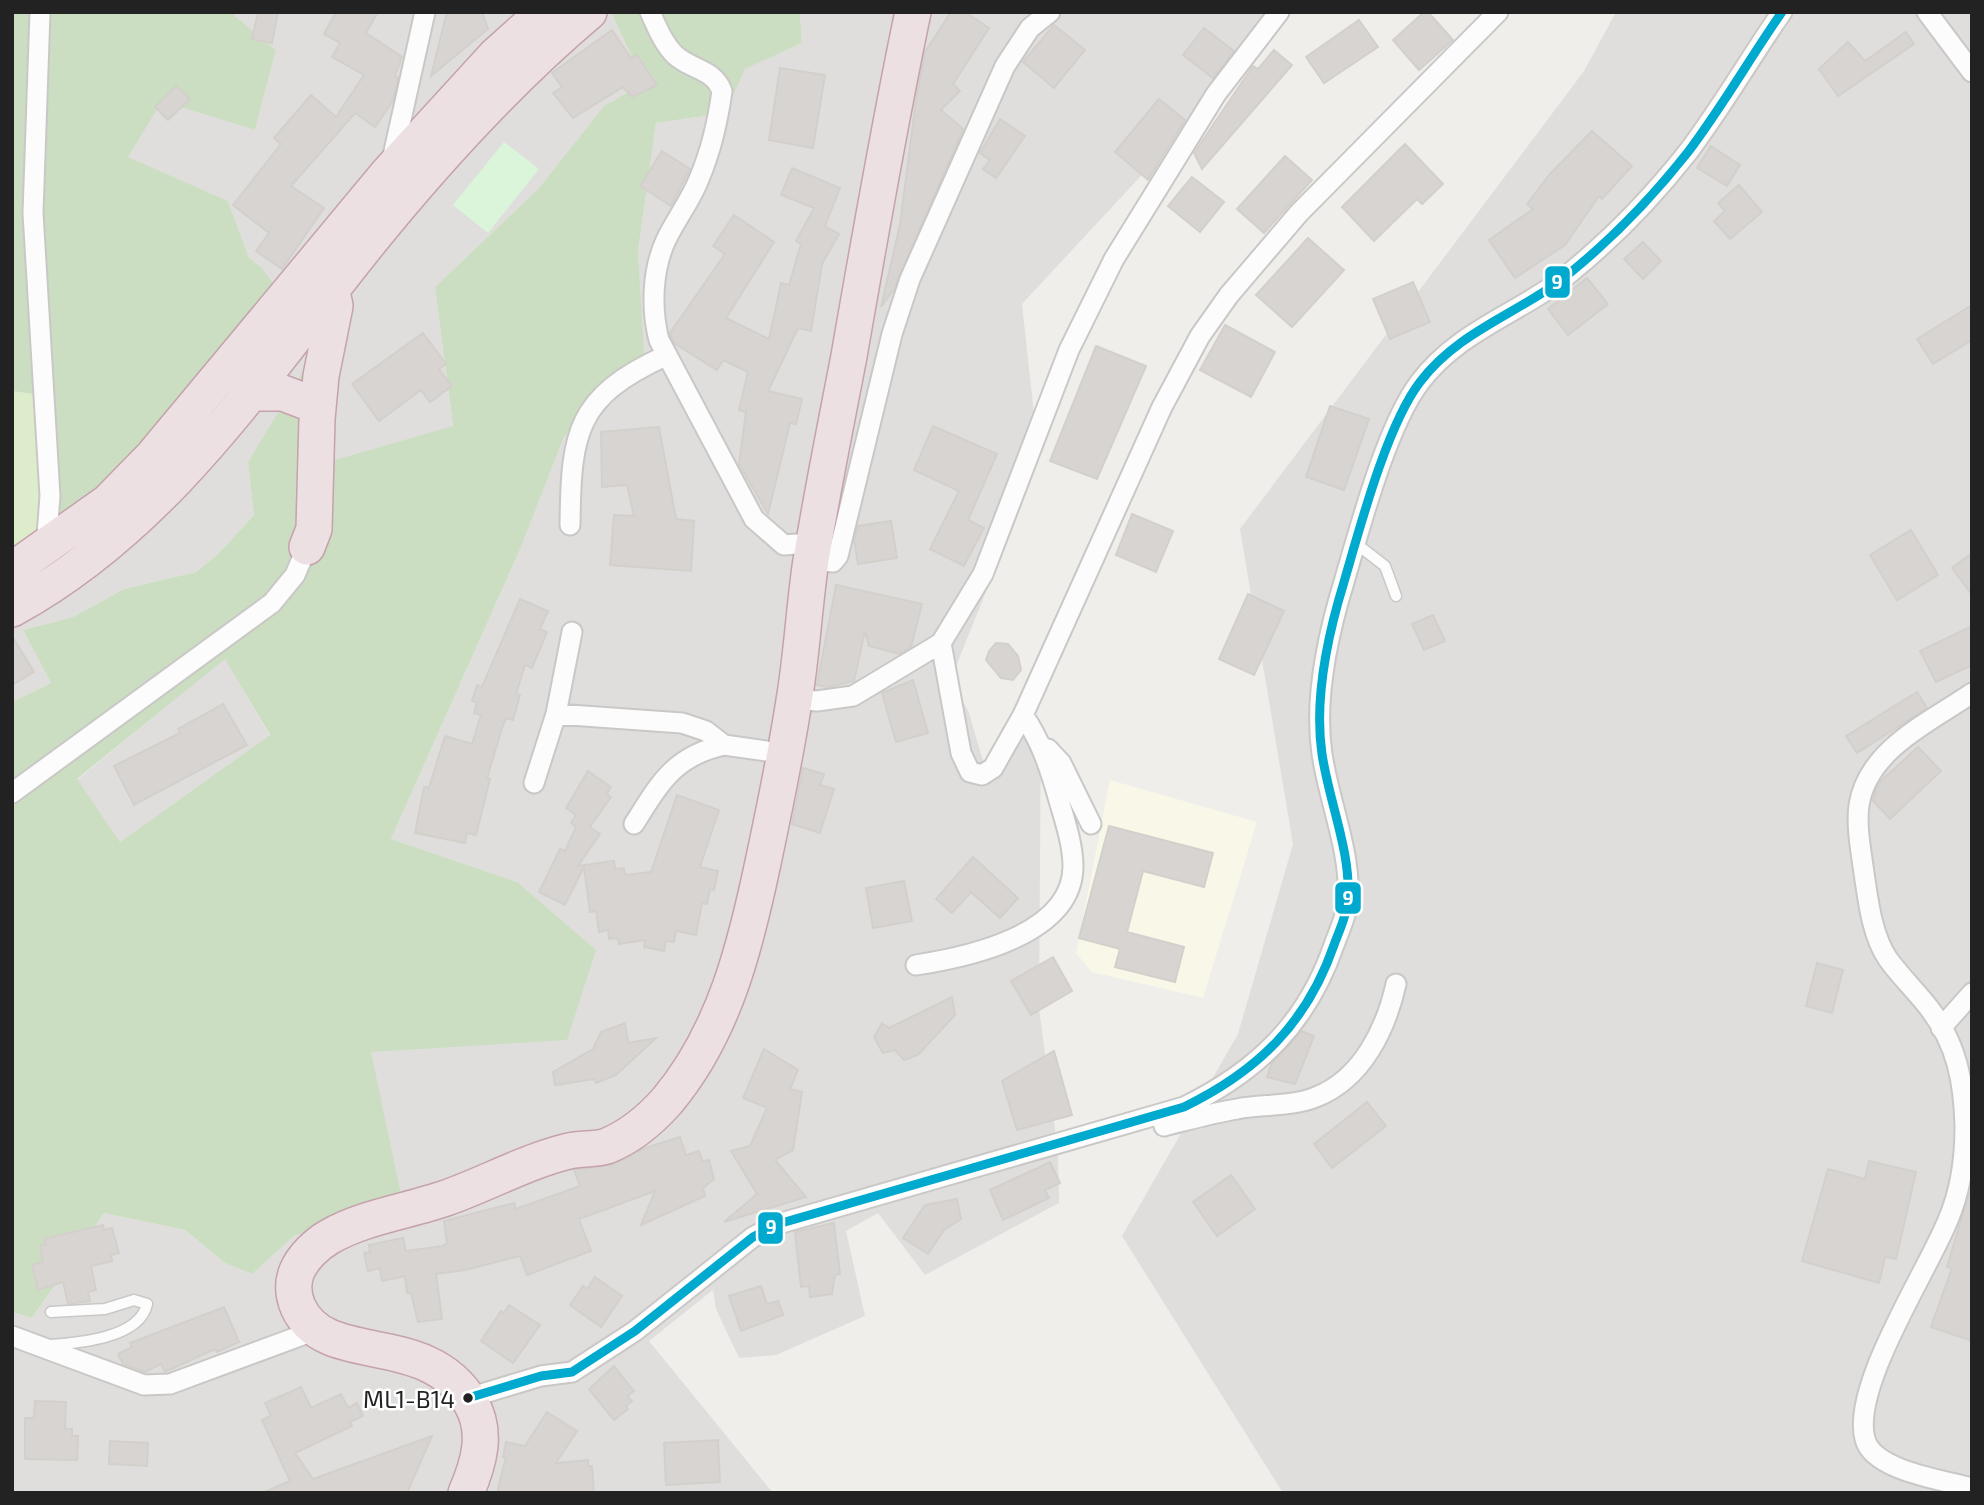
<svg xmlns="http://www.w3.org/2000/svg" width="1984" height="1505" font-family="'Exo 2',sans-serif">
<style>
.residential{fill:#dfdedc}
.education{fill:#f8f7e8}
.grass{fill:#ddeccb}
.forest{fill:#cbdec1;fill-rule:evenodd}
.park{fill:#daf5da}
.building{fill:#d7d4d2;stroke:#d3d0cc;stroke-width:2}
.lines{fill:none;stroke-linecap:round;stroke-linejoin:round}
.lane-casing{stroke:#c9c8c7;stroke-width:13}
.street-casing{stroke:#c9c8c7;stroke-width:23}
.highway-casing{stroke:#c5a2ac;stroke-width:38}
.lane{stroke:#fdfcfc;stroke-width:10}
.street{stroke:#fdfcfc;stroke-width:19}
.highway{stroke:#ece0e2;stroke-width:35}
.bus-1-casing{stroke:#fff;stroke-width:14}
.bus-1{stroke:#00a9ce;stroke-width:9}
.bus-dot{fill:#222;stroke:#fff;stroke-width:2.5}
.labels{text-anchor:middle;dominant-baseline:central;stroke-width:5;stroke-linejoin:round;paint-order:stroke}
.bus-label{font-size:24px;fill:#222;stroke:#fff;text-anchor:end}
.line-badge{stroke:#fff;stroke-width:2.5}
.badge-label{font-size:19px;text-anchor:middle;font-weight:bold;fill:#fff}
</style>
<rect width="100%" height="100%" fill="#f0eeeb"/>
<path class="residential" d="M235 12H611L644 83 604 106 538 189 435 287 453 427 335 461 314 355 248 462 254 515 218 554 196 572 124 589 73 617 23 630 51 683 12 702V591L261 267 249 258 228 201 127 157 162 100 255 130 276 50 235 16Z
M800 12H1293L1022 304 1039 460 950 681 968 710 984 764 1041 722 1039 1008 1058 1152 1059 1203 925 1275 878 1213 846 1231 865 1316 776 1355 739 1358 716 1309 713 1290 649 1341 773 1493H12V1312L32 1318 104 1213 185 1230 225 1263 252 1274 294 1236 401 1200 370 1052 517 882 391 839 521 547 564 437 643 355 638 251 656 123 725 113 744 69 802 43Z
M1616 12H1972V1493H1283L1122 1236 1238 1034 1293 844 1240 529 1584 71Z
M225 658 270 736 120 842 77 780Z"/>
<path class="education" d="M1110 780 1257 822 1203 998 1092 972 1076 953Z"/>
<path class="grass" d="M12 391 49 396 43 537 12 555Z"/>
<path class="forest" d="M12 12H235V16L276 50 255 130 162 101 128 157 228 201 249 258 261 267 274 285 120 523 12 591V555L43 537 48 396 12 391Z
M611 12H800L802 43 745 69 725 113 656 123 638 251 644 355 564 437 521 547 391 839 517 882 596 950 567 1040 371 1052 402 1200 294 1236 252 1274 225 1263 185 1230 104 1213 32 1318 12 1312V702L51 683 23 630 73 617 124 589 196 572 218 554 254 515 248 462 314 353 335 460 453 426 435 287 538 189 604 106 644 83ZM225 659 270 735 120 842 77 779Z"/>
<path class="park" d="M504 142 539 169 488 233 453 205Z"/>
<path class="building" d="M258 12H278L272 43 252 39Z
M336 12H378L366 33 402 57 395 76 398 78 393 101 375 127 355 113 291 186 324 208 282 269 256 251 269 233 233 205 281 144 274 138 311 95 336 117 364 75 332 57 340 43 324 34Z
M447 12H482L488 29 431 76Z
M951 12H965L989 28 953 84 960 91 941 110 963 129 894 289 881 307 900 225 916 100 925 52Z
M1424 12H1428L1453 40 1419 70 1393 40Z
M1359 20 1378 47 1324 83 1306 57Z
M1054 25 1085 50 1054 88 1023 62Z
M1204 28 1234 51 1213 78 1183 55Z
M612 30 631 58 637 55 657 85 632 97 623 87 573 118 553 93 562 87 552 73Z
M1906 32 1914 44 1838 96 1819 69 1848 42 1865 61Z
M1274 50 1292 65 1202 169 1194 153 1253 66 1258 69Z
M780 68 825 75 813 148 769 140Z
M176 86 190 99 168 120 155 107Z
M1159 99 1185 120 1148 180 1115 152Z
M1000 119 1025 136 996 178 983 169 990 160 980 153Z
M1592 131 1632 166 1602 199 1599 196 1565 245 1515 278 1489 240 1533 209 1527 204 1550 174Z
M1405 144 1443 184 1422 204 1417 199 1374 241 1342 207Z
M1711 146 1740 165 1727 186 1697 168Z
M662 151 690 169 671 206 640 186Z
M1285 156 1312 180 1264 233 1237 209Z
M792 168 840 188 825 226 839 234 822 264 811 331 798 328 768 391 802 399 796 424 790 423 768 514 739 464 746 412 739 410 748 372 723 360 717 370 674 343 670 333 725 254 713 246 734 215 774 242 726 318 769 339 781 283 789 285 801 244 796 241 814 208 781 195Z
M1192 177 1224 202 1200 232 1168 206Z
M1739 185 1762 212 1730 239 1714 221 1725 211 1718 203Z
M1308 238 1344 270 1292 327 1256 295Z
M1643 242 1661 261 1643 279 1624 259Z
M1587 278 1608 304 1568 335 1548 309Z
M1413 282 1430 322 1390 339 1373 299Z
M1972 305V340L1933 364 1917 339Z
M1225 325 1275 352 1251 397 1200 370Z
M423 333 446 364 439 369 452 386 430 402 421 390 379 421 352 384Z
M1096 346 1146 366 1097 479 1050 461Z
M1330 406 1369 419 1344 490 1306 477Z
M933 426 997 454 968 520 984 528 964 566 930 549 959 491 914 470Z
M659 427 676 519 694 521 691 571 610 565 614 515 634 516 627 485 602 487 601 432Z
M1132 514 1173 531 1156 572 1116 555Z
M891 521 897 558 858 564 854 540 858 526Z
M1911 530 1938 575 1897 600 1870 555Z
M1972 553V595L1952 568Z
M836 585 922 604 911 647 899 654 869 646 865 631 854 681 828 687 817 685Z
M1248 594 1284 611 1254 675 1219 659Z
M520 599 548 611 540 629 547 632 532 668 525 665 516 694 520 695 513 720 506 718 502 728 487 778 490 779 476 835 467 833 465 843 415 833 424 787 429 788 445 736 472 744 481 715 474 713 477 702 472 701 477 685 482 687Z
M1433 615 1445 641 1424 650 1412 624Z
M1972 626V665L1936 682 1920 651Z
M12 636 34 672 12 685Z
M996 643 1008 644 1018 656 1021 670 1013 680 1001 678 986 660 989 651Z
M913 680 928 733 896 742 882 693Z
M1917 692 1927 708 1857 753 1846 736Z
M223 704 247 745 134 805 114 766 180 733 178 729Z
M1918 747 1941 771 1890 819 1873 801 1876 790 1882 780Z
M803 768 824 774 820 785 834 789 820 833 792 824Z
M588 771 611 787 607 794 611 797 590 827 600 834 578 866 614 861 615 869 624 868 625 875 651 872 677 795 719 810 700 867 718 871 714 890 710 889 707 904 702 903 696 935 676 931 674 942 666 941 664 951 644 947 645 940 619 944 618 938 609 939 608 930 599 932 596 911 590 912 584 867 565 905 539 892 560 849 565 851 576 827 571 823 576 815 566 808Z
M1109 826 1213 853 1204 887 1143 871 1127 932 1184 947 1175 982 1115 967 1120 949 1079 938Z
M973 857 1018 898 1000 918 971 892 952 913 936 899Z
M904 881 912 921 873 928 866 888Z
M1053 957 1072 991 1031 1015 1011 981Z
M1817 963 1843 970 1832 1013 1806 1006Z
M952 997 955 1015 918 1055 904 1060 895 1050 883 1053 874 1037 882 1023 889 1028Z
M625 1023 628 1043 656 1038 616 1075 596 1083 594 1079 555 1085 553 1072 593 1049 601 1032Z
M1302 1031 1314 1036 1295 1084 1267 1077 1272 1063Z
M764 1049 798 1070 790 1089 802 1092 793 1150 775 1160 806 1197 724 1222 757 1194 731 1151 750 1146 767 1108 743 1098Z
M1054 1051 1072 1115 1017 1130 1002 1081Z
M1367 1102 1386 1126 1332 1168 1314 1144Z
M680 1137 686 1155 699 1151 702 1161 709 1160 714 1179 703 1188 705 1196 641 1225 655 1191 579 1219 591 1251 527 1275 520 1256 465 1270 436 1274 442 1319 418 1322 411 1293H407L405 1276 382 1281 380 1268 368 1271 364 1253 370 1252 369 1245 403 1238 406 1251 443 1246 447 1243 444 1221 514 1203 516 1209 580 1186 574 1170 612 1165 645 1148Z
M1869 1161 1916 1172 1896 1259 1885 1257 1879 1283 1802 1261 1828 1169 1865 1179Z
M1050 1162 1060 1183 1045 1190 1049 1198 1003 1220 990 1190Z
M1231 1175 1255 1209 1217 1236 1193 1202Z
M1969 1193 1972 1194V1341L1931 1327 1952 1268 1947 1267Z
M957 1199 961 1219 944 1230 928 1254 903 1238 925 1205Z
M834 1223 840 1274 835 1275 832 1294 810 1297 809 1286 801 1287 795 1232Z
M103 1225 104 1230 112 1228 119 1253 111 1255 112 1261 91 1266 96 1290 88 1292 90 1301 68 1304 63 1282 38 1290 32 1265 43 1262 40 1246 46 1244 44 1239Z
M595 1277 622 1296 601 1327 570 1305 583 1286 587 1289Z
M761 1286 767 1304 778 1301 783 1315 741 1331 729 1296Z
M509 1305 540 1325 513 1363 481 1341 501 1311 504 1313Z
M224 1307 239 1342 217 1352 215 1349 165 1372 161 1364 145 1372 123 1364 118 1354 132 1347 130 1343Z
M614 1366 634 1391 627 1396 632 1401 626 1406 628 1409 614 1420 589 1389Z
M301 1387 311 1408 341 1394 348 1408 357 1403 363 1416 350 1422 352 1426 295 1453 313 1479 432 1436 407 1493H262L290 1481 262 1420 271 1416 265 1403Z
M35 1401 66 1402 65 1429H72V1436H78L77 1460 25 1459V1418H34Z
M547 1412 577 1431 556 1463 588 1460V1466H592L594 1493H497L506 1457H503L506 1442 525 1446Z
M718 1440 720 1482 666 1485 664 1443Z
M110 1441 148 1443 147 1466 109 1464Z"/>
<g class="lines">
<g class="lane-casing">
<path id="lane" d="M1354 552 1363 549 1385 566 1396 596
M49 1345C79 1343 140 1338 147 1304L134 1300 105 1309 51 1312"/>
</g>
<g class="street-casing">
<path id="street" d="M40 12 33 213 50 496 46 548
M650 12C657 27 663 43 675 55 691 70 713 68 722 91 718 120 711 151 699 179 691 200 676 219 666 240 652 270 651 309 659 340L754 519 784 545 797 544
M1927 12 1972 72
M392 160 425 12
M570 525C571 432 576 397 665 356
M811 560 833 562 838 556 892 334 910 279 1005 66 1030 28 1050 12
M941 643 961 753 970 772 982 775 993 768 1023 715 1162 407 1200 336 1229 295 1299 213 1498 12
M1972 693C1930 722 1868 749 1859 805 1856 826 1861 851 1864 873 1868 900 1872 936 1888 959 1900 976 1916 991 1929 1008 1957 1044 1964 1082 1965 1127 1965 1157 1960 1192 1948 1220 1927 1272 1851 1387 1865 1439 1873 1471 1944 1480 1972 1488
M795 699 817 701 853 696 941 643 983 574 1069 350 1114 259 1216 94 1279 12
M556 714 682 723 706 731 724 745 766 751
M1048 749 1061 763 1091 824
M534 783 556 714 572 632
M12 793 272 603 295 575 307 547
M634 824C660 783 674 756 724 745
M916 965C968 957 1072 935 1073 867 1073 846 1066 824 1060 804 1051 772 1042 742 1023 715
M1941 1028 1972 993
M1164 1126C1188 1120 1212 1113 1237 1109 1262 1104 1291 1107 1316 1097 1362 1079 1386 1029 1396 984
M12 1336 144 1385 170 1384 316 1330
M468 1398 541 1376 572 1372 635 1331 753 1237 778 1224 1184 1107C1258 1071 1307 1023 1334 945 1339 931 1347 915 1348 900 1351 851 1329 802 1322 754 1314 700 1328 634 1344 582 1360 527 1387 425 1420 382 1460 329 1522 313 1571 272 1614 237 1654 195 1688 152 1722 107 1750 58 1782 12"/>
</g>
<g class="highway-casing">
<path id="highway" d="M251 393H283L304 401
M307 547 314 529 317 419 321 376 335 306 332 291
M12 570 108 502 153 456 389 172 495 56 544 12
M12 609C164 526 257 382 362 251 431 165 505 83 589 12
M466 1493C479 1463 488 1432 471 1403 426 1327 326 1369 298 1307 293 1295 292 1283 297 1271 303 1257 317 1244 329 1237 363 1217 409 1211 446 1198 486 1184 527 1161 569 1151 581 1148 595 1150 607 1146 629 1137 651 1119 667 1101 725 1032 746 944 764 858 775 806 786 753 794 701 802 654 804 607 811 560 822 492 836 424 849 356 869 241 889 126 913 12"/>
</g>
<use href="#lane" class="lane"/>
<use href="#street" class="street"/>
<use href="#highway" class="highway"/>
<g class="bus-1-casing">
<path id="bus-1" d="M468 1398 541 1376 572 1372 635 1331 753 1237 778 1224 1184 1107C1258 1071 1307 1023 1334 945 1339 931 1347 915 1348 900 1351 851 1329 802 1322 754 1314 700 1328 634 1344 582 1360 527 1387 425 1420 382 1460 329 1522 313 1571 272 1614 237 1654 195 1688 152 1722 107 1750 58 1782 12"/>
</g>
<use href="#bus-1" class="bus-1"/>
</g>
<circle class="bus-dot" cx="468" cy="1398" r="6"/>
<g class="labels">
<g class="bus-label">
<text x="455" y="1398">ML1-B14</text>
</g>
</g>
<g class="line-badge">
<rect x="1544" y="265" width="27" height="34" rx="7" fill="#00a9ce"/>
<rect x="1334" y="881" width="28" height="34" rx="7" fill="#00a9ce"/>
<rect x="757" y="1211" width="27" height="34" rx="7" fill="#00a9ce"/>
</g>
<g class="badge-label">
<text x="1557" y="289">9</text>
<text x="1348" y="905">9</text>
<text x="771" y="1234">9</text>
</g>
<rect width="1984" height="1505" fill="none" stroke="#222222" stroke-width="28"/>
</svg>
